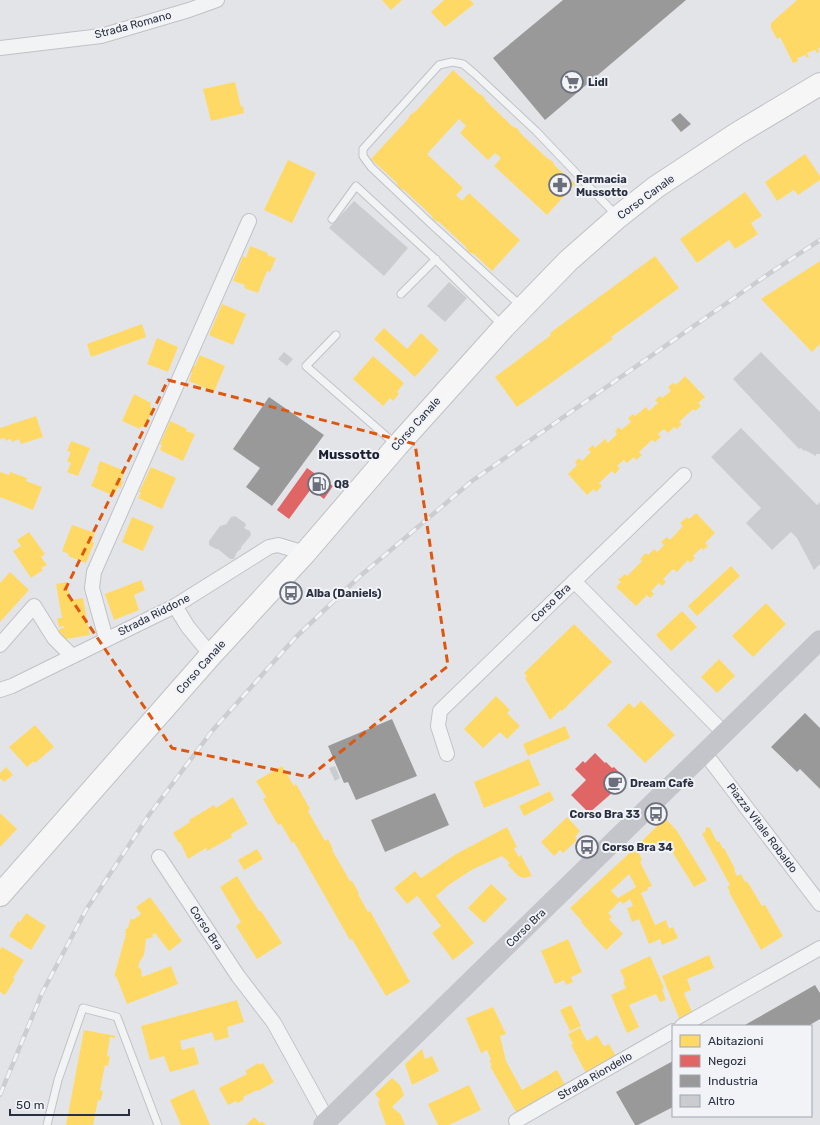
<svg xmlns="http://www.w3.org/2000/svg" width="820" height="1125" font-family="Rubik,sans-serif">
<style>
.homes{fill:#ffd966;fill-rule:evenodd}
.shops{fill:#e06666}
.industry{fill:#999}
.building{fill:#cbccd0}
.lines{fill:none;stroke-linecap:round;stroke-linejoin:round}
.lane-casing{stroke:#c1c2c6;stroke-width:9}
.street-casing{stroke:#c1c2c6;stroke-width:16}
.primary-casing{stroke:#bfc1c5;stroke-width:24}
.lane{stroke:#f2f3f5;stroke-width:7}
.street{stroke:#f2f3f5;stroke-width:14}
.secondary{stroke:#c3c5ca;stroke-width:20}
.primary{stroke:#f6f6f7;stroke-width:22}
.rail-casing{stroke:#cccdd0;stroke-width:4.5}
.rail{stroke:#f1f3f7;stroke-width:3;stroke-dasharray:9;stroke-linecap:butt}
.marked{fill:none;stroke:#de570f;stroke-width:3;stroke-dasharray:8 5;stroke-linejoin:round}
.labels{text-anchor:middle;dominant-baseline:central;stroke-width:4;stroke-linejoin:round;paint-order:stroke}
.street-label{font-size:11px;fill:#2a3041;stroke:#f1f3f7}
.poi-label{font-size:11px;font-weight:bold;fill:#2a3041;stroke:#f1f3f7;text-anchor:start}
.quarter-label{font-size:13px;font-weight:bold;fill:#1c2132;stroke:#f1f3f7}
</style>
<rect width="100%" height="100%" fill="#e3e4e8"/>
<path class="homes" d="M382 0H402L391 10Z
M444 0H470L474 4 445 27 431 12Z
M797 0H820V47L818 49 819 52 817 53 815 50 807 53 809 57 807 58 806 55 797 58 798 61 793 63 780 37 777 39 771 28V23Z
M453 70 478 93 483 96 486 101 512 126 518 129 520 133 547 158 552 161 555 166 575 184 547 215 494 166 501 158 495 153 488 160 460 133 466 126 459 119 427 154 463 188 456 195 462 201 469 193 520 240 492 271 474 254 468 252 466 247 439 222 434 220 431 215 404 190 399 188 396 182 371 159 408 119 410 115 416 111Z
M235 82 241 107 243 106 244 113 211 121 203 89Z
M805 154 820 176V180L798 195 794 190 777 201 765 182Z
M288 160 316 173 292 223 264 210Z
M745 192 762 216 751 223 758 234 735 249 729 240 697 263 680 239Z
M250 246 268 253 267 255 276 258 270 272 267 271 258 293 244 288 245 285 233 281 243 256 246 258Z
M655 256 679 288 611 337 613 339 517 407 495 377 551 335 550 333Z
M820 261V344L812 352 761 299Z
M222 304 246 314 233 345 209 335Z
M142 324 146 337 91 357 87 344Z
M384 328 407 349 421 333 439 350 415 377 374 339Z
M157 338 178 347 168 372 147 364Z
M200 355 225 366 214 392 189 381 192 373 191 372 193 365 195 366Z
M373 356 404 383 397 392 399 394 393 401 390 398 383 406 353 379Z
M685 376 705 397 698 403 701 406 695 411 693 409 679 422 682 424 677 429 674 427 668 433 664 429 658 434 661 437 655 442 652 440 639 452 642 455 636 460 634 457 627 463 624 460 617 466 620 468 615 474 612 471 599 483 602 486 596 492 594 489 587 495 568 474 577 465 575 462 579 458 582 461 591 452 588 449 593 445 595 448 605 439 608 443 617 434 615 431 619 427 621 430 631 422 628 418 633 414 635 416 646 407 649 411 658 403 655 400 660 396 662 398 671 391 668 387 673 383 676 385Z
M134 394 151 403 150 407 153 409 145 428 141 426 140 429 122 421Z
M36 416 43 437 21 444 19 439 12 442 11 439 5 441V438L0 439V428Z
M170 421 187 429 186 431 195 434 183 461 160 450 162 445 160 444Z
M71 441 90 448 78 476 67 472 71 463 67 461 71 452 67 451Z
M100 461 125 471 121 481H123L121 488 118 487 114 496 91 486 98 470 97 469Z
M151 467 176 478 162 509 138 498 141 493 139 492Z
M0 472 9 475 10 472 27 478 26 481 42 487 33 510 0 497Z
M696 513 715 533 705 543 708 546 703 550 701 548 693 556 695 558 690 563 688 560 677 572 673 569 663 579 666 582 662 586 659 583 651 591 654 594 650 598 647 595 636 606 616 587 621 582 618 580 625 574 627 576 642 561 640 559 646 553 648 555 654 549 657 552 664 545 661 542 667 537 670 540 683 526 680 523 687 517 689 519Z
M132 517 154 526 143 551 122 542Z
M72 525 95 533 92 542 94 543 86 563 68 556 69 554 62 551Z
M29 532 45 554 41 557 47 565 41 568 43 570 31 578 13 551 21 546 17 540Z
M731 566 740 576 697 616 688 606Z
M10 572 29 590 0 622V583Z
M141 580 145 590 134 595 139 610 114 620 105 594Z
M67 582 70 600 83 598 90 635 66 639H60L59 629 64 628 63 626 59 627 57 618H62L56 584Z
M766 603 786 624 753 657 732 636Z
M682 611 697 627 671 651 656 635Z
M574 624 612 662 562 711 560 710 550 720 525 678 527 676 524 673Z
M719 659 735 676 717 693 701 677Z
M496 696 510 710 507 713 520 726 507 739 500 732 483 748 464 729Z
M641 701 675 735 645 763 607 725 629 703 634 708Z
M35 725 54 747 35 763 34 761 27 767 9 747Z
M565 726 570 738 528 756 523 744Z
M529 759 540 785 484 808 474 782Z
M282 766 294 786 296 784 310 809 308 811 325 841 328 839 333 849 332 850 350 881H352L359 893 358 894 368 912 370 911 410 982 386 996 352 939 350 940 294 842 292 843 281 824 278 825 263 799 266 797 256 781Z
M6 767 13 775 4 782 0 778V773Z
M550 791 554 800 524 816 519 806Z
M233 797 248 824 231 834 232 837 207 851 206 848 188 859 180 842 179 843 173 833 190 822 189 820 214 805 216 808Z
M0 813 17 829 0 847Z
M567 817 580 831 575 837 577 840 563 853 560 850 554 856 541 842Z
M665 818 677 831 707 880 694 887 665 840H663L653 851 642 841Z
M507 827 517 847 514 849 519 857 521 855 532 876 524 878 518 876 508 865 510 863 502 856 473 869 450 884 436 896 474 943 453 960 432 933 441 926 419 898 417 896 407 904 394 888 415 871 421 878 456 854Z
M706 827 710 828 717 842 719 841 723 849 724 848 735 869 734 870 737 876 741 874 745 882 747 881 762 906 765 905 783 936 761 950 729 892 730 891 727 887 730 885 702 834 705 832Z
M636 847 642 860 640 862 652 886 647 888 648 890 641 893 655 925 666 920 669 929 673 927 678 938 662 945 660 939 649 944 639 919 632 922 627 908 633 906 630 899 623 904 620 901 608 913 612 917 609 919 623 934 606 950 581 922 582 921 570 908ZM629 874 636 887 618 898 611 891Z
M257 849 263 859 244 870 238 860Z
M237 876 259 911H261L282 943 257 959 236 926 241 922 220 887Z
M491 884 507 899 484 923 468 908Z
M150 897 182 941 169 951 155 933 152 935 153 937 146 939 144 955 140 961 138 967 139 968H140L142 972 141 973 142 977 171 966 178 984 127 1004 116 976 114 977 126 934 125 932 126 929 128 928 131 918 133 920 141 914 136 907Z
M26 913 46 926 31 950 9 936 18 921 20 922Z
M568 939 582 972 571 977 573 982 566 985 564 980 555 984 541 951Z
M2 947 24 960 13 978 15 979 5 995 0 992V950Z
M709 955 714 968 687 979 691 990 684 993 692 1012 680 1020 662 976Z
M650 956 664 988 662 989 666 1000 660 1002 656 994 629 1005 639 1027 627 1033 611 995 626 988 623 982 625 981 620 970Z
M237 1000 244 1022 227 1027 229 1037 215 1041 212 1032 180 1041 182 1050 194 1047 199 1064 170 1072 164 1056 150 1060 141 1026Z
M571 1005 581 1026 570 1031 560 1010Z
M493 1007 506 1034 500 1036 506 1061 522 1090 557 1070 565 1085 516 1112 490 1066 492 1065 489 1061 491 1060 487 1050 481 1053 466 1018Z
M580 1028 587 1041 597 1035 603 1045 605 1046 609 1044 616 1056 586 1073 571 1045 573 1044 568 1034Z
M84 1030 116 1036 115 1038 110 1037 107 1056 110 1057 108 1066 105 1065 100 1090 103 1091 101 1100H98L93 1125H66Z
M422 1049 425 1059 432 1056 439 1071 412 1085 405 1064Z
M258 1063 259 1065 263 1063 274 1082 258 1091 257 1090 243 1097 244 1099 238 1103 236 1101 228 1105 219 1088 247 1074 245 1071Z
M392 1078 400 1085 404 1095 392 1107 399 1113H400L405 1125H386L378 1102 380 1100 375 1094Z
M469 1085 481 1110 449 1125H438L428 1104Z
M194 1089 210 1125H181L170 1100Z
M254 1117 260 1123 262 1121 266 1125H246Z"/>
<path class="shops" d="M307 468 333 486 324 499 311 489 289 519 277 510Z
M595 753 605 763 606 762 612 768 614 767 624 777V781L619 785 620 786 589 813 571 795 586 780 575 769 583 761 585 763Z"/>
<path class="industry" d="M563 0H686L545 120 493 58Z
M680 113 691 124 681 132 671 120Z
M269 397 324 435 272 506 246 487 260 468 233 449Z
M805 713 820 728V789L800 769 797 772 771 747Z
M392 719 417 776 356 800 348 782 344 783 328 746Z
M435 793 449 825 385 852 371 820Z
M815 985 820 993V1019L808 1026H746L745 1025Z
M673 1061V1107L638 1125H635L616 1092Z"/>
<path class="building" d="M354 201 408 248 384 276 329 228Z
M449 282 467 298 445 322 427 306Z
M284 352 293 359 287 366 278 359Z
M761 352 820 412V454H816V456L805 450 804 451 801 448 799 449 733 379Z
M741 428 817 505 820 502V564L814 570 797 538 791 532 772 550 746 523 761 508 711 457Z
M235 516 245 523 246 525 244 528 250 531 251 535 241 547V549L237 552 234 559H230L218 549H216L209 545V541L220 526 227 524V523L231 517Z
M335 766 340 778 335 781 329 768Z"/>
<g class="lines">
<g class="lane-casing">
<path id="lane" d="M332 219 356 186 432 256 502 325
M401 294 436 259
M521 306 430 223 371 167 363 156V149L439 65 452 62 463 64 475 74 536 131 617 216
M336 335 306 366 395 444
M47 1125 58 1080 83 1008 117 1017 158 1125"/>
</g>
<g class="street-casing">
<path id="street" d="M0 48 101 36 189 10 217 0
M574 581 724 733
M175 606 188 627 211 655
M106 639 92 588 94 572 249 221
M0 645 34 606 54 638 72 656
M0 690 12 686 175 606 269 547 278 545 305 553
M704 752 820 904
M447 754 438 726 440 711 684 475
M159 857 238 976 274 1023 328 1121
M682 1026 820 948
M516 1121 673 1031"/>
</g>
<g class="primary-casing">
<path id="primary" d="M0 895 211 655 305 553 397 446 504 327 568 261 618 217 656 187 738 133 820 84"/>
</g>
<use href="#lane" class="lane"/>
<use href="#street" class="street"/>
<path class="secondary" d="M323 1125C490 964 653 801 820 640"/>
<use href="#primary" class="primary"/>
<g class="rail-casing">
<path id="rail" d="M0 1095 42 993 86 910 149 815 212 731 295 638 359 577 472 481 764 277 820 240"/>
</g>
<use href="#rail" class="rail"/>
</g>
<path class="marked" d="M168 380 415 444 448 666 309 777 172 748 65 590Z"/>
<defs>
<g id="supermarket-ring" transform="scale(1.15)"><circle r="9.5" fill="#f1f3f7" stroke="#6b6f7b" stroke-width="1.5"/><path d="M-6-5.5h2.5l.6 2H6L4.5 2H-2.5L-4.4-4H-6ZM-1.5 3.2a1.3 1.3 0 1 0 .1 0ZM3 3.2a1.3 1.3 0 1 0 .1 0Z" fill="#6b6f7b"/></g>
<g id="pharmacy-ring" transform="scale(1.15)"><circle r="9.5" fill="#f1f3f7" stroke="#6b6f7b" stroke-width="1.5"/><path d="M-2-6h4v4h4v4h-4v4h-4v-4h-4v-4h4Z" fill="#6b6f7b"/></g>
<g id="fuel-ring" transform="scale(1.15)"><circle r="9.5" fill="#f1f3f7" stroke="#6b6f7b" stroke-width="1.5"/><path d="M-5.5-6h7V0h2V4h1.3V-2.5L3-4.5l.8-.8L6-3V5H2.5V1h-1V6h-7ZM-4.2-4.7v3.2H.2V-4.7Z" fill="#6b6f7b"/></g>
<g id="bus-ring" transform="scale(1.15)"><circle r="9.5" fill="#f1f3f7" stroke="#6b6f7b" stroke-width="1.5"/><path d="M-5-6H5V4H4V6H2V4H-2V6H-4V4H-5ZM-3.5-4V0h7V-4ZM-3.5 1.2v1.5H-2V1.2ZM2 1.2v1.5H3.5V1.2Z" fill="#6b6f7b"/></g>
<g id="cafe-ring" transform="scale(1.15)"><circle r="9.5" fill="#f1f3f7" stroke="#6b6f7b" stroke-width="1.5"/><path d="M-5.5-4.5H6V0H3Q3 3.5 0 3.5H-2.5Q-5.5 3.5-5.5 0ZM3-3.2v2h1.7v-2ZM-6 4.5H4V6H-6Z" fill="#6b6f7b"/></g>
</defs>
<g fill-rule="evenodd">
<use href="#supermarket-ring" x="572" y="82"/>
<use href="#pharmacy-ring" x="560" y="185"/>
<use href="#fuel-ring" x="319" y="484"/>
<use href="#bus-ring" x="291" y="593"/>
<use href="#cafe-ring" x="615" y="783"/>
<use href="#bus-ring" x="656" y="814"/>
<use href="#bus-ring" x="587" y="847"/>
</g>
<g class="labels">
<g class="street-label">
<text transform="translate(133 25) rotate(-15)">Strada Romano</text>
<text transform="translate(646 197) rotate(-36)">Corso Canale</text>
<text transform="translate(416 424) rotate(-48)">Corso Canale</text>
<text transform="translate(551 603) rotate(-44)">Corso Bra</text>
<text transform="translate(154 615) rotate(-27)">Strada Riddone</text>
<text transform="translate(201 667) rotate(-48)">Corso Canale</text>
<text transform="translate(762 828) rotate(53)">Piazza Vitale Robaldo</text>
<text transform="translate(206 928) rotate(56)">Corso Bra</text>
<text transform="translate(526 928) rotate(-44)">Corso Bra</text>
<text transform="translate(595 1076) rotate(-30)">Strada Riondello</text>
</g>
<g class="poi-label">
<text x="588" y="82">Lidl</text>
<text x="576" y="179">Farmacia<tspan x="576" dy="13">Mussotto</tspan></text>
<text x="334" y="484">Q8</text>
<text x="306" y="593">Alba (Daniels)</text>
<text x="630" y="783">Dream Cafè</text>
<text x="640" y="814" text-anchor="end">Corso Bra 33</text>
<text x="602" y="847">Corso Bra 34</text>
</g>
<g class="quarter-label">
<text x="349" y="454">Mussotto</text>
</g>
</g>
<rect x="672" y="1025" width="140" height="92" fill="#f1f3f7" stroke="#a1a5ae"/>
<rect x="680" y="1035" width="20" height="12" fill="#ffd966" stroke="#a1a5ae"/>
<text x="708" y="1045" font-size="12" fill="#2a3041">Abitazioni</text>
<rect x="680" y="1055" width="20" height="12" fill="#e06666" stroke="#a1a5ae"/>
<text x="708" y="1065" font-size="12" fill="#2a3041">Negozi</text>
<rect x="680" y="1075" width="20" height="12" fill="#999999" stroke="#a1a5ae"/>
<text x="708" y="1085" font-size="12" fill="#2a3041">Industria</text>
<rect x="680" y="1095" width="20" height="12" fill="#cbccd0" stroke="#a1a5ae"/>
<text x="708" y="1105" font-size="12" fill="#2a3041">Altro</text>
<path d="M10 1109v6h119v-6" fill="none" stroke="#2a3041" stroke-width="2"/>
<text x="16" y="1109" font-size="12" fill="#2a3041" stroke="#f1f3f7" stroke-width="3" paint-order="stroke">50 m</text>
</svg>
